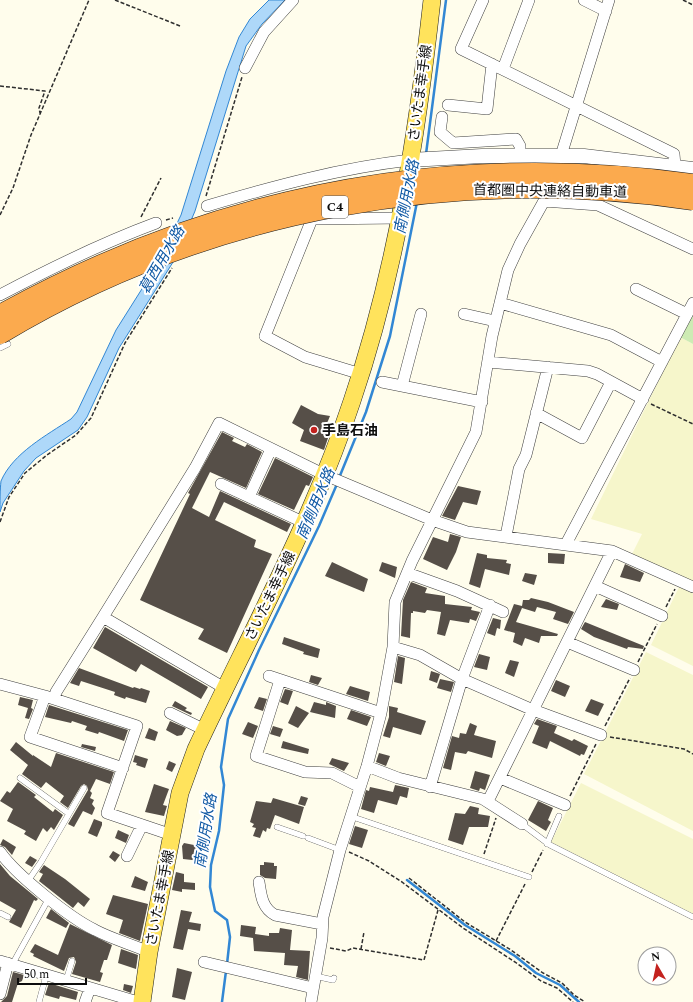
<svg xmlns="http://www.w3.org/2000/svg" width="693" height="1002" font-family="Spectral,'Noto Sans JP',serif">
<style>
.farmland{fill:#f6f6cb}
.green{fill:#cdebb4}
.water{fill:#aed8f9;stroke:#3287d4}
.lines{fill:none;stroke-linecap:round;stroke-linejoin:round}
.stream{stroke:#3287d4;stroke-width:2.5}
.building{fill:#564f48}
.service-casing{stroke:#404040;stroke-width:6}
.minor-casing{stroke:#404040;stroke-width:12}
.tertiary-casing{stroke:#404040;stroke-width:15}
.primary-casing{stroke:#1e1e1e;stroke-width:18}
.path{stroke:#2f2f2f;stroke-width:1.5;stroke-dasharray:4 2;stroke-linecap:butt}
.service{stroke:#fff;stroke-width:5.5}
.minor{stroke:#fff;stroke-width:11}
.tertiary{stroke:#fff;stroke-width:14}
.primary{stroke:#ffe35c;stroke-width:17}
.motorway-bridge-casing{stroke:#1e1e1e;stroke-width:21;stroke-linecap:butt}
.motorway-bridge{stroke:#fbaa4e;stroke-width:20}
.poi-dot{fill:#c3221e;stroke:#fff;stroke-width:1.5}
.labels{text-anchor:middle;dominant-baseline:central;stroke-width:4;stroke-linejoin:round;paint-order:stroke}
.shield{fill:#fff;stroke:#565656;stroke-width:1}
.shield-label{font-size:13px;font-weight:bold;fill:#0d0d0d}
.street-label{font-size:14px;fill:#0d0d0d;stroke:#fff}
.poi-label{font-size:14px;font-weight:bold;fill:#0d0d0d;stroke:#fff;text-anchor:start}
.water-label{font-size:15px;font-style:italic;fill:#1059a4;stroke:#fff}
</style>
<rect width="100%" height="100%" fill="#fffdec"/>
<path class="farmland" d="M680 337 693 344V584L632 554 642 534 591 519Z
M680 585 693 592V666L651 645Z
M646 652 693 675V831L584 774Z
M581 783 693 839V914L551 842Z"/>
<path class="green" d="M693 311V344L680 337Z"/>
<path class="water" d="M269 0H285L262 24 246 46 195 211 175 259 119 348 87 417 78 430 36 458 24 471 3 503 0 512C0 503 0 489 1 481 13 453 47 435 71 419L77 412 116 330 157 265 181 215 226 71 239 37 250 19Z"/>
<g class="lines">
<path class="stream" d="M426 154 446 0
M339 478 366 412 390 336 417 202
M407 880 465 925 515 956 536 973 560 985 579 1002
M227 964 230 937 227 920 215 911 210 887 211 865 219 831 224 785 221 767 228 719 259 650 319 526 337 484
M222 1002 226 971"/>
</g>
<path class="building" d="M301 405 318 414 330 416 323 433 329 435 324 450 300 441 304 430 292 423Z
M222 432 234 438 232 441 245 447 247 444 262 452 246 488 210 472 192 508 209 517 220 491 291 524 287 532 224 502 215 520 256 540 254 547 272 554 227 653 198 639 204 629 140 600 190 494 188 493Z
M275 458 313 477 309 486 306 485 294 510 258 494Z
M458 486 481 491 477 505 463 502 455 520 442 516Z
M450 534 461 537 456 552 447 570 423 559 433 537 448 542Z
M477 553 487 555V558L507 560 506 563 511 564 509 575 485 569 480 588 469 584Z
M548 553 565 554 564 564 548 563Z
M332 562 368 579 364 592 325 576Z
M382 562 397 567 395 578 379 571Z
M625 564 644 573 640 582 620 577Z
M525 573 537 575 534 585 522 581Z
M411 582 427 588 425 593 445 596V604L472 607 471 610 480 612 476 621 470 619 469 623 450 620 445 636 437 634 441 612 427 610 425 613 413 611V613H411L410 638 401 636 403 600Z
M531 598 548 602 574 612 568 624 553 619 556 612 537 607 535 612 522 608 516 622 558 634 557 636H541L539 643 525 638 522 646 513 642 515 633 504 630 514 604 522 606 523 600H529Z
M606 599 619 604 617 610 601 607Z
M493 618 501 620 500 629 497 628 495 636 487 633Z
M585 622 644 646 643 649 628 647 627 649 594 637 581 629Z
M105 627 208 687 201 699 141 664 136 672 93 648Z
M284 637 320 649 318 658 303 654 304 652 282 644Z
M479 654 490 657 487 670 474 667Z
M398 656 405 658 402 684 394 682Z
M510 660 519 662 514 677 505 673Z
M79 668 133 688 134 687 140 689 141 688 150 691 146 703 126 697 125 699 114 695 115 692 81 681 79 686 70 683Z
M431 671 440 674 437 683 429 680Z
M311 675 322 678 318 685 309 682Z
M440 679 454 682 451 692 437 688Z
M556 680 570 686 565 697 551 691Z
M350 686 370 692 368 701 346 694Z
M285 689 293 691 288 705 280 702Z
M20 697 33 700 31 708 33 709 29 719 25 718 28 708 18 705Z
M259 697 267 699 263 711 254 708Z
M591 699 604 704 598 716 585 711Z
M175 701 187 708 185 710 192 713 191 715 172 706Z
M314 702 326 705V702L336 706 335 718 310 712Z
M49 705 128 730 124 741 99 732 98 734 85 730 87 726 72 721 71 723 45 717Z
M296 706 309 713 298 728 288 723Z
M389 706 398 708 397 712 426 721 421 735 393 727 390 738 383 736 389 717Z
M351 710 371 717 367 726 347 719Z
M537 719 557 726 554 733 572 741 574 739 588 746 584 755 581 754 580 756 550 741 547 749 532 743 539 726 534 724Z
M170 721 186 728 182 735 177 736 166 730Z
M248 722 258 726 253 738 242 734Z
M470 723 477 726 474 735 496 741 492 758 468 751 466 754 455 752 451 770 443 768 452 736 459 738 460 733 466 734Z
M273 726 283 729 280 737 270 734Z
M149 728 158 732 155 741 145 738Z
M283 741 309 749 308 754 281 748Z
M16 742 33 756V755L51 767 56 753 114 772 110 784 96 779 90 791 92 793 90 798 94 800 92 804 95 808 92 815 83 811 74 827 68 824 88 790 87 786 84 784 81 786 68 808 60 802 64 796 46 782 41 788 22 774 28 765 10 750Z
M82 744 96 747 95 751 81 747Z
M379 753 390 756 386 766 376 762Z
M135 755 148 759 145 768 136 765 137 763 133 762Z
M332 758 349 763 344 771 329 764Z
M169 761 176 764 172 772 166 769Z
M475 771 490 775 485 790 480 788 479 791 470 788Z
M18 782 36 795 34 797 53 812 55 809 63 815 54 830 51 827 47 832 43 828 36 841 24 834 26 831 7 821 13 809 0 801 7 791 10 793Z
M154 784 169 789 163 805 167 806 164 816 145 812Z
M395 785 409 788 407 798 400 796 397 805 378 800 374 813 361 809 366 790 369 791 370 787 393 792Z
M301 796 308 798 305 806 298 804Z
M273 798 304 807 299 824 275 815 270 829 267 828 266 832 263 830 260 838 253 836 256 828 252 827 254 824 250 822 256 801 271 803Z
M538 801 553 808 548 820 551 822 546 831 528 820Z
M470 806 479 808 478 814 490 816 488 827H469L463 845 448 840 455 813 465 814Z
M94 819 102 822V825L97 837 88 833Z
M355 826 368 830 362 848 349 844Z
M118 830 129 835 126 843 115 838Z
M3 839 16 847 12 855 5 847 0 845Z
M184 843 204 847 201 861 183 859 182 846Z
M113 851 120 855 115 862 109 857Z
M30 856 37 860 32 867 25 863Z
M264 862 274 863V866H277L276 879 265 878 260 875V865H264Z
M0 864 10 876 38 899 36 901 34 900 21 928 9 922 16 910 0 901Z
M44 865 65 879 90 899 84 907 78 902 73 908 39 881 43 874 39 872Z
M176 872 184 874V882L195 883V890L182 889V892L172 890Z
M135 876 148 882 145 891 131 887Z
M113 895 148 904 140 941 119 933 123 920 106 914Z
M51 909 69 923 66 928 46 918Z
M181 910 192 912 189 922 201 924 200 931 188 929 183 950 173 948Z
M70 924 112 945 107 960H104L100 972 103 973 100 982 72 974 76 962 74 957 69 958 64 971 33 956 34 954 30 952 35 944 58 955Z
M241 925 256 927 255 934 269 936V933H279L280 928 292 930 290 950 310 951 308 980 296 977 298 966 284 965 285 953 254 951 253 938 240 936Z
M121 949 138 955 136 969 118 963Z
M177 968 192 972 185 1000 172 997Z
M13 972 24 975 22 981 18 983 12 1002H1L7 996Z
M49 983 78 992 76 1000 60 996 59 999 45 995Z
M124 984 133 986 131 993 123 990Z"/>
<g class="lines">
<g class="service-casing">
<path id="service" d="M0 348 8 344
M20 778 68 813
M350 816 529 877
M522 824 550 845 693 917
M277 827 303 836
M308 838 340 850
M547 844 559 816
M28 881 41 862 84 788
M0 913 8 917
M12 965 49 898
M315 976 333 980 334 978
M66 981 72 961
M39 1002 46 976"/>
</g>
<g class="minor-casing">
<path id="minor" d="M483 0 461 49 674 154 675 166
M584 0 606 11
M245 68 264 32 293 0
M503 69 529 0
M448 105 487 109 492 64
M442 117 440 132 453 143 516 139 520 146V156
M559 162 609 0
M544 201 598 205 693 249
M207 206C274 186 341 168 410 160
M636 289 687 314
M0 295C51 268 102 243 156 223
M500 303 611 335 662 362
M464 314 495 321
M488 362 588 371 597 374 643 399
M361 374 305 357 265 336 312 219 399 218
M382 382 482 402
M402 386 421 314
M536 413 582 438 611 382
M221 484 305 523
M249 497 271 449
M506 536 519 469 526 455 548 367
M566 544 693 303
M407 573 457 591 503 612
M595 586 662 616
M103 617 195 468 219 423 325 475 432 520 467 532 612 551 693 587
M567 642 634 670
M393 647 420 655 462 679 533 710 601 735
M269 676 381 713
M280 680 256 756 305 772 332 773 360 787
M0 684 45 696 137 726 107 813 172 835
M45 696 30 737 123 768
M54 699 56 692 103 617 226 689
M170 713 205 730
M367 766 398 778 483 799 522 824
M500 778 565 805
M430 787 462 679 490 605
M488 801 612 551
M0 852C16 875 70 918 95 930 112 939 131 944 149 952
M127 856 142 825
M259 882C261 895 262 908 275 915L322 924
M0 961 138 1002
M204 962 313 988
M0 994 8 963
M85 1002 90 988
M311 1002 322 938 323 917 340 850 367 766 381 713 393 647 395 602 412 561 476 432 492 336 508 270 520 244 544 201 550 185"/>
</g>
<g class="tertiary-casing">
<path id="tertiary" d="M410 160 482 156H584L693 169"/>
</g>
<g class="primary-casing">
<path id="primary" d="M142 1002 149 952 180 793 196 749C250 634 312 522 352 401 396 272 417 135 432 0"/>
</g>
<path class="path" d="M115 0 180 26
M683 0 693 5
M0 86 45 91 39 108 40 113
M206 196 242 77
M0 215 13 188 31 135 89 0
M141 217 161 178
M166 220 173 218
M651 404 693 424
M0 522 9 497 25 473 47 455 76 435 91 418 125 343 172 268
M666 607 675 589
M638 662 657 624
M605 726 630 678
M610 737 684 749 693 754
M570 796 596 744
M349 852 369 861 402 882 463 928 515 962 541 981 557 988 573 1002
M484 854 496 818
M532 872 543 850
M409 878 465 922 511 950 543 973 562 983 574 995 585 1002
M496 941 525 884
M330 948 346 951 353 948 424 960 438 910
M361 949 364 932"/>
<use href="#service" class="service"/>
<use href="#minor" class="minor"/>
<use href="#tertiary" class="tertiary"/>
<use href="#primary" class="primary"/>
<g class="motorway-bridge-casing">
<path id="motorway-bridge" d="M0 315C216 195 448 150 693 184
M0 334C206 210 456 164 693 200"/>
</g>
<use href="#motorway-bridge" class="motorway-bridge"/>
</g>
<circle class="poi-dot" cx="314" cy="430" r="4"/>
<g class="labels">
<rect class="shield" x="322" y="196" width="26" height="22" rx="3"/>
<g class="shield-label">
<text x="335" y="207">C4</text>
</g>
<g class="street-label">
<text transform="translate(420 93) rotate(-82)">さいたま幸手線</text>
<text transform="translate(550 191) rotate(1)">首都圏中央連絡自動車道</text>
<text transform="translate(270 596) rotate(-64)">さいたま幸手線</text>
<text transform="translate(160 898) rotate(-79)">さいたま幸手線</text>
</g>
<g class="poi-label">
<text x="322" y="430">手島石油</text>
</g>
<g class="water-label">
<text transform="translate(407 197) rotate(-79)">南側用水路</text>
<text transform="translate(162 260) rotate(-60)">葛西用水路</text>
<text transform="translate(316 504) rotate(-67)">南側用水路</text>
<text transform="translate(206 831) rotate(-81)">南側用水路</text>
</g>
</g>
<g transform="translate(657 966) rotate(351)"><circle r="19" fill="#ffffff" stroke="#9e9e9e"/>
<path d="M0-3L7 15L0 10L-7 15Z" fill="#c3221e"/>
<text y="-6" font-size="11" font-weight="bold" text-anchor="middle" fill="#0d0d0d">N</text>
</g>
<path d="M18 978v6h68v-6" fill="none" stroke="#0d0d0d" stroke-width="2"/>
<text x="24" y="978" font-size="12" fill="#0d0d0d" stroke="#ffffff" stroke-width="3" paint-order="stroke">50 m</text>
</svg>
